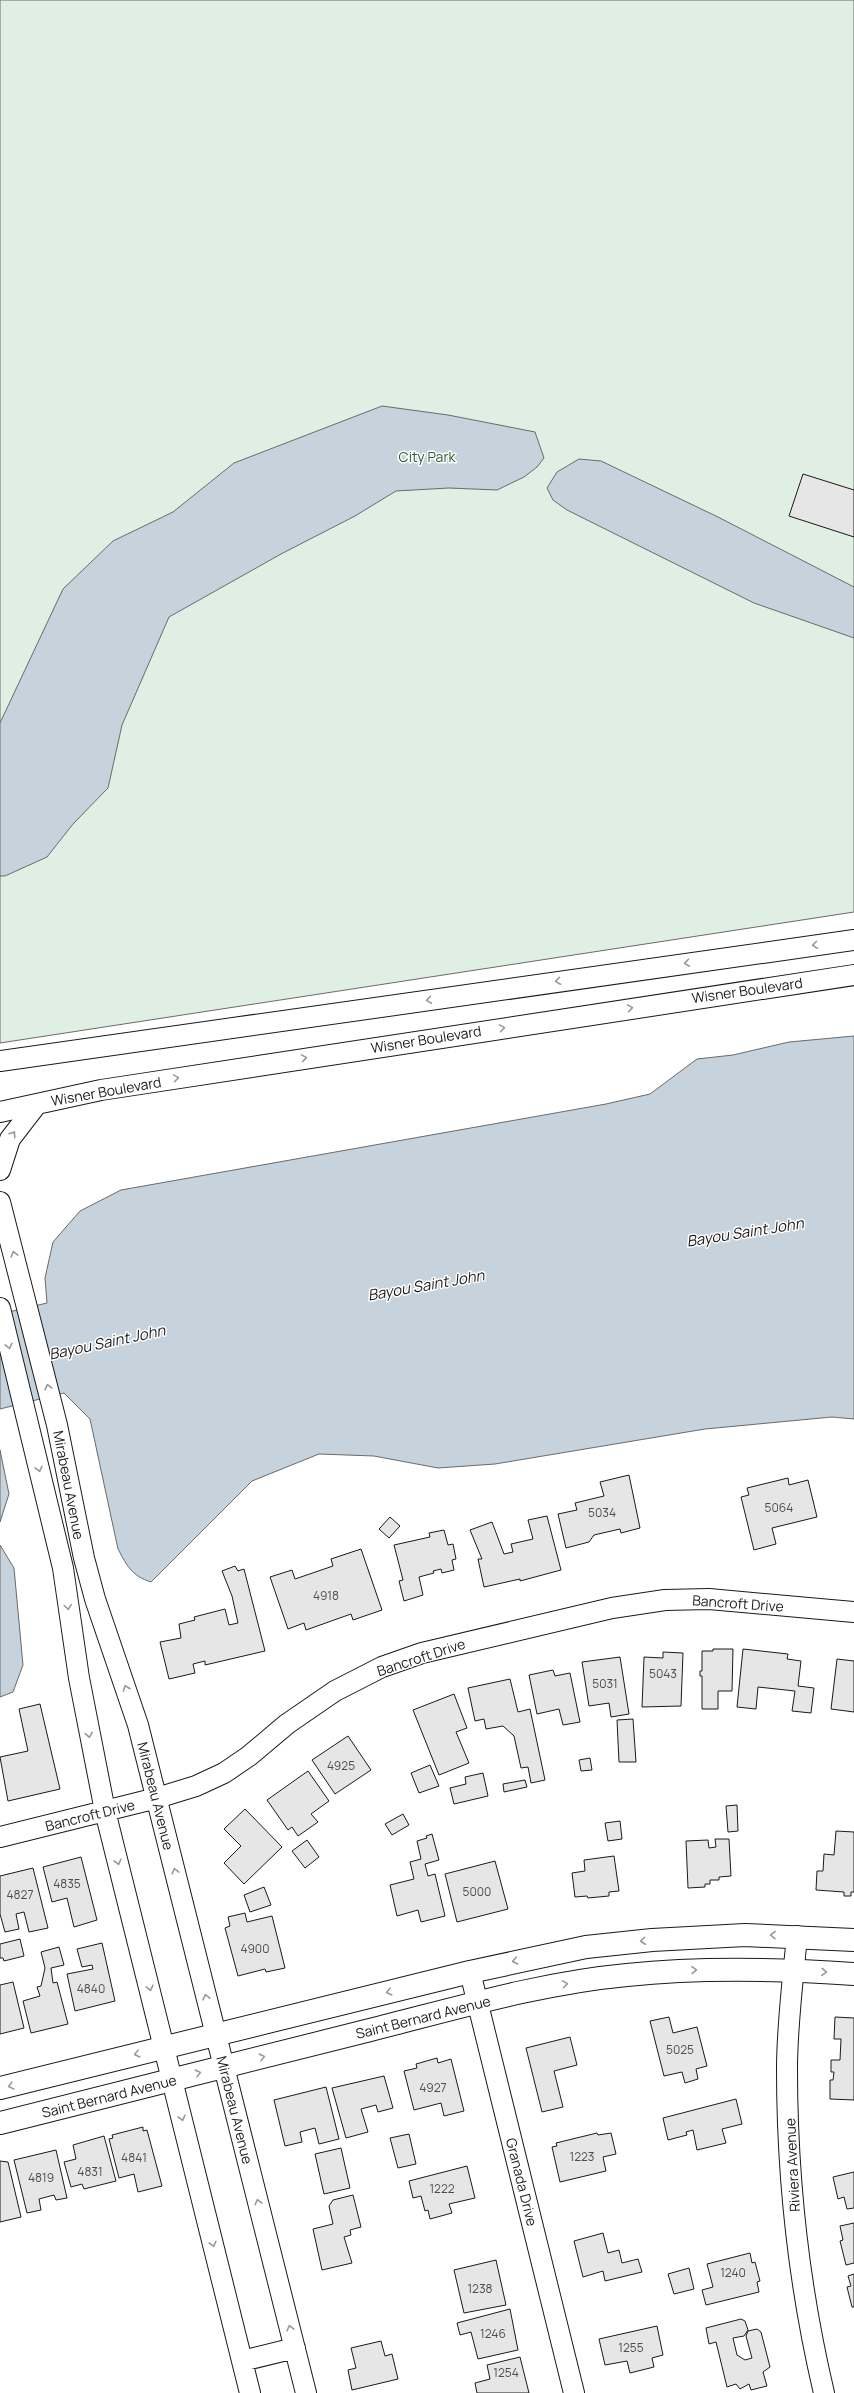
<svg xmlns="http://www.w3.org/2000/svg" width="854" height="2393" font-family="Manrope,sans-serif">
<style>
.green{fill:#e0efe3;stroke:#6a6a6a}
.water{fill:#c6d2dc;stroke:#6a6a6a}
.building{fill:#e6e6e6;stroke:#1a1a1a}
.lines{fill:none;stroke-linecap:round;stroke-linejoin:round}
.minor-casing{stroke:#1a1a1a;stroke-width:22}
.major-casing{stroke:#1a1a1a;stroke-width:24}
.minor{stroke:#fff;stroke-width:20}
.major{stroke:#fff;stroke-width:22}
.oneway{stroke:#989898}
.labels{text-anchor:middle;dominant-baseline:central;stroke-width:3;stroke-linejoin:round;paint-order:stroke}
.number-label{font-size:12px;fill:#4d4d4d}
.park-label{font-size:14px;fill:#2b5a34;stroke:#fff}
.street-label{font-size:14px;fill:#1a1a1a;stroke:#fff}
.water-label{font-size:15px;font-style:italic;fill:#1a1a1a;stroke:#fff}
</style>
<rect width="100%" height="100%" fill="#fff"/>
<path class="green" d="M0 0H854V912L0 1043Z"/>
<path class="water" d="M382 406 448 415 535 432 544 458 537 467 524 477 497 490 449 488 396 491 355 516 281 554 169 617 122 725 108 788 73 824 47 857 5 876H0V723L63 589 113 541 173 512 234 463Z
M579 459 601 461 718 517 854 587V638L754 603 567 510 553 500 547 488 557 472Z
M854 1036V1419L832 1417 705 1429 495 1464 438 1468 374 1456 319 1454 252 1481 151 1582C132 1576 127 1566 118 1549L90 1419 64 1393 0 1409V1314L47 1303 45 1278 53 1242 80 1211 121 1190 606 1104 650 1094 697 1059 733 1055 789 1042Z
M0 1450 9 1494 0 1522Z
M0 1545 14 1568 23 1665 13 1692 0 1697Z"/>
<path class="building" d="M803 474 854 490V537L789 516Z
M629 1475 640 1528 621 1533 620 1529 594 1535 589 1542 566 1548 558 1514 577 1510 575 1503 604 1496 600 1482Z
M788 1478 789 1485 808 1480 817 1517 772 1528 776 1544 754 1550 741 1497 749 1495 747 1488Z
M547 1516 561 1570 520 1581V1579L484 1587 478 1559H482L470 1530 492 1522 504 1554 513 1552 511 1544 533 1539 528 1520Z
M390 1517 400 1526 389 1538 379 1529Z
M444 1530 448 1545 453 1544 456 1559 452 1560 454 1570 442 1573 441 1569 433 1571 434 1573 419 1577 423 1595 404 1601 399 1581 403 1580 394 1545 430 1537 429 1533Z
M361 1549 382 1610 353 1620 351 1614 306 1630 304 1623 288 1629 270 1577 292 1570 295 1579 333 1566 331 1559Z
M235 1566 238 1571 244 1569 265 1651 205 1665V1661L193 1664 195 1673 169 1679 160 1642 181 1638 179 1624 195 1620 194 1617 225 1609 229 1625 238 1623 232 1596 222 1571Z
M713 1649H733L732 1691H718V1709H702V1676H700V1671H702V1651H713Z
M743 1649 788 1654 787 1659 801 1661 798 1686 814 1688 811 1713 792 1711 795 1691 758 1687 756 1709 737 1707Z
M663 1652 683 1653 681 1706 642 1707 644 1657 663 1658Z
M620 1657 629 1714 611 1717 609 1703 589 1706 582 1662Z
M837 1659 854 1661V1712L831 1709Z
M553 1670 555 1676 570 1673 580 1722 563 1725 559 1709 537 1714 529 1675Z
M510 1679 518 1712 530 1709 545 1780 531 1783 528 1767 521 1768 514 1736 503 1726 486 1729 484 1719 475 1721 468 1688Z
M454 1694 467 1728 456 1732 469 1763 439 1775 413 1710Z
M40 1704 60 1789 8 1801 0 1757 28 1751 19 1709Z
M633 1719 636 1762H619L617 1720Z
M348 1736 371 1770 335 1794 312 1760Z
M590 1758 592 1770 581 1771 579 1760Z
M430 1765 439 1786 419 1793 411 1773Z
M308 1771 329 1801 311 1814 318 1822 298 1836 292 1827 288 1830 267 1800Z
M483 1773 488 1796 454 1804 450 1788 466 1784 465 1777Z
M525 1780 527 1787 504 1792 503 1784Z
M737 1805 738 1831 728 1832 726 1806Z
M245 1809 282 1847 244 1884 224 1863 241 1846 224 1829Z
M403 1814 409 1825 392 1835 385 1824Z
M620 1821 622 1839 608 1841 605 1823Z
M836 1831 854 1832V1892H851V1896H844V1892L816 1890 817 1871H823L824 1854 834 1855Z
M432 1834 439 1860 425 1864 428 1876 435 1874 445 1916 421 1922 418 1910 397 1916 390 1885 414 1879 410 1862 421 1859 417 1841 427 1838 426 1836Z
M715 1839H729L731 1876 719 1877V1880H710V1884H705V1887L688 1888 686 1841 708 1840 709 1848 716 1847Z
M307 1840 319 1857 305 1868 292 1851Z
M614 1856 619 1891 609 1892V1896L588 1898 587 1896 575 1897 572 1873 585 1871 584 1860Z
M81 1857 97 1920 74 1927 67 1898 52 1902 43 1867Z
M495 1861 508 1909 457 1922 445 1874Z
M33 1868 48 1928 29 1932 24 1912 16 1914 19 1929 5 1932 0 1914V1876Z
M264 1887 271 1905 250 1912 244 1895Z
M245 1913 247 1922 272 1916 285 1968 266 1972 265 1969 238 1976 225 1928 230 1926 228 1917Z
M20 1939 24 1956 4 1961 3 1958H0V1944Z
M102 1943 115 2001 75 2011 67 1974 93 1969 92 1965 82 1967 77 1949Z
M59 1947 64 1965 51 1968 53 1983 57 1982 68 2024 31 2033 23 2001 40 1996 37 1987 41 1986 45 1968 41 1952Z
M13 1982 24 2028 0 2034V1985Z
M669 2017 673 2033 697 2027 707 2066 696 2069 698 2079 685 2083 682 2072 664 2076 650 2021Z
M835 2017 854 2018V2100L830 2099V2080H833L834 2072H831V2060H840L841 2039H834Z
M570 2037 577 2065 554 2071 563 2107 542 2112 526 2048Z
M437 2058 438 2063 451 2059 464 2111 444 2116 441 2103 414 2110 404 2071 417 2068 416 2064Z
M384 2076 393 2108 378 2112 376 2105 361 2109 368 2132 346 2138 332 2088Z
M326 2087 339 2139 319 2144 315 2128 300 2132 302 2142 285 2146 274 2100Z
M736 2099 742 2124 722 2129 726 2143 697 2150 693 2130 686 2132 687 2135 668 2140 663 2118Z
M143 2127V2131L147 2130 162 2186 138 2192 134 2174 119 2178 109 2139 113 2138 112 2135Z
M597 2133 598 2135 611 2133 616 2154 603 2157 606 2171 560 2182 552 2147 557 2146 556 2143Z
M409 2134 416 2164 398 2168 390 2138Z
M104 2136 116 2181 84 2189 82 2184 71 2187 64 2162 76 2159 73 2145Z
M341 2148 350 2188 324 2194 315 2154Z
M56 2150 67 2198 56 2200 54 2195 39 2199 41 2210 27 2213 14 2160Z
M0 2161 8 2162 21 2217 0 2222Z
M467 2166 475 2198 449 2204 452 2213 430 2219 428 2210 425 2211 421 2196 413 2198 409 2181Z
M854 2172V2208L847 2209 844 2197 838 2199 833 2177Z
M353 2195 361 2227 350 2230 351 2235 344 2237 352 2263 322 2270 313 2229 333 2224 329 2206 333 2200Z
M854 2223V2263L846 2265 840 2241 843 2240 840 2226Z
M603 2233 608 2253 619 2250 622 2263 638 2259 642 2272 605 2281 603 2271 583 2277 574 2241Z
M750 2253 752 2263 755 2262 760 2281 757 2282 759 2292 706 2305 702 2290 713 2287 707 2264Z
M496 2260 506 2305 464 2313 454 2270Z
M689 2268 694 2289 674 2294 668 2274Z
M854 2274V2307H852L847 2287 851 2286 848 2276Z
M510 2309 518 2350 478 2359 471 2332 460 2335 457 2323Z
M741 2319 745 2321 748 2330 744 2336 733 2338 737 2355 745 2360 752 2358 746 2336 748 2331 757 2329 761 2332 770 2367 763 2372 767 2386 751 2390 749 2384 740 2389 736 2384 727 2387 716 2342 709 2344 706 2328Z
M657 2326 663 2355 652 2358 654 2367 630 2373 627 2361 605 2365 599 2339Z
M381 2341 385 2356 392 2354 398 2379 352 2390 348 2370 356 2368 351 2348Z
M520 2357 529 2393H477L475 2383 490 2379 487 2365Z"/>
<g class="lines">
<g class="minor-casing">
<path id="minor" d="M0 1061 854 940
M0 1112 101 1090 854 975
M0 1170 10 1139 37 1104
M0 1202 57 1425 84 1558 95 1599 138 1725 306 2393
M0 1308 63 1568 79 1678 105 1811 250 2393
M0 1837 157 1798 196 1786 224 1773 249 1756 287 1724 335 1691 382 1667 422 1653 612 1608 665 1600 709 1599 854 1612
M797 1936C793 1979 787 2025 787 2069 787 2178 799 2287 824 2393
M470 1972 574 2393
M242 2361 295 2348"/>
</g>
<g class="major-casing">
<path id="major" d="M0 2088 470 1972 586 1947 652 1940 745 1935 854 1940
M0 2123C123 2092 247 2061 370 2030 454 2009 540 1983 627 1975 703 1967 778 1969 854 1974"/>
</g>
<use href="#minor" class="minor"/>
<use href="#major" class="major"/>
</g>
<defs><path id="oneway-chevron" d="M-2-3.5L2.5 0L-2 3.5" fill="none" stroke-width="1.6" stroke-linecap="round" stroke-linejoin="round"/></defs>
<g class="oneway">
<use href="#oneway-chevron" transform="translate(815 945) rotate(172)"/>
<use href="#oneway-chevron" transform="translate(687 963) rotate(172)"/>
<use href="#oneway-chevron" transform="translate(558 981) rotate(172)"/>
<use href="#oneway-chevron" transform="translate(429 1000) rotate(172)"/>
<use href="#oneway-chevron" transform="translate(630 1008) rotate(-9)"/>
<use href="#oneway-chevron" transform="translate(502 1028) rotate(-9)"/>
<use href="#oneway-chevron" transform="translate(304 1058) rotate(-9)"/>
<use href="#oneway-chevron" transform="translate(176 1078) rotate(-9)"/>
<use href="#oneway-chevron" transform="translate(13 1134) rotate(-56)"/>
<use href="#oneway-chevron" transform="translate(14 1254) rotate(-105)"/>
<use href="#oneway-chevron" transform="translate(9 1346) rotate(76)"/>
<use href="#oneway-chevron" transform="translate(48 1387) rotate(-104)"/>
<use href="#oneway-chevron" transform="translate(39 1469) rotate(77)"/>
<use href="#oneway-chevron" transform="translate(68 1607) rotate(82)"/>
<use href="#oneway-chevron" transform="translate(126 1688) rotate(-109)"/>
<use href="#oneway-chevron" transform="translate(89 1735) rotate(80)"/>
<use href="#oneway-chevron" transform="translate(118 1862) rotate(76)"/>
<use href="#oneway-chevron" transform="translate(175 1871) rotate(-104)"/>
<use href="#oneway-chevron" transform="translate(773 1935) rotate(-179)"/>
<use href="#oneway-chevron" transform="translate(643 1941) rotate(173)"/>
<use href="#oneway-chevron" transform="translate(515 1961) rotate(167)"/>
<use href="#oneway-chevron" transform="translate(694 1970) rotate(-2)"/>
<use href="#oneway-chevron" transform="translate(824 1972) rotate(4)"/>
<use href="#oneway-chevron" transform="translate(565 1984) rotate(-9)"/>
<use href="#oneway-chevron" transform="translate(150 1988) rotate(76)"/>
<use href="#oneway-chevron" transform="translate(389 1992) rotate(166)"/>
<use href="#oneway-chevron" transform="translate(206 1997) rotate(-104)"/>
<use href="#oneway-chevron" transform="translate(137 2054) rotate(166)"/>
<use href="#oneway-chevron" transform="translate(262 2057) rotate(-14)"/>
<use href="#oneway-chevron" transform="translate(198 2073) rotate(-14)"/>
<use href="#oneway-chevron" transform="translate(11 2086) rotate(166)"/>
<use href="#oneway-chevron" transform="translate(182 2118) rotate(76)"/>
<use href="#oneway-chevron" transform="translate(258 2202) rotate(-104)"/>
<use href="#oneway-chevron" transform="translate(213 2244) rotate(76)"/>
<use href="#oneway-chevron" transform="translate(290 2328) rotate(-104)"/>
</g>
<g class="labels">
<g class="number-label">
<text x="779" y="1507">5064</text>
<text x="602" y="1512">5034</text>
<text x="326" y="1595">4918</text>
<text x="663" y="1673">5043</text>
<text x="605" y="1683">5031</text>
<text x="341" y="1765">4925</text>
<text x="67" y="1883">4835</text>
<text x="477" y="1891">5000</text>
<text x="20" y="1894">4827</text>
<text x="255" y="1948">4900</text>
<text x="91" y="1988">4840</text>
<text x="680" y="2049">5025</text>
<text x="433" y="2087">4927</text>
<text x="582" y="2156">1223</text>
<text x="134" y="2157">4841</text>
<text x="90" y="2171">4831</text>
<text x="41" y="2177">4819</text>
<text x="442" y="2188">1222</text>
<text x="733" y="2272">1240</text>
<text x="480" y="2288">1238</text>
<text x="493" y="2333">1246</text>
<text x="631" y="2347">1255</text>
<text x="506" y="2372">1254</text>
</g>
<g class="park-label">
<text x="427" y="456">City Park</text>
</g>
<g class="street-label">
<text transform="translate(747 990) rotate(-8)">Wisner Boulevard</text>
<text transform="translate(426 1039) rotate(-9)">Wisner Boulevard</text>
<text transform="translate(106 1091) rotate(-10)">Wisner Boulevard</text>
<text transform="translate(69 1485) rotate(79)">Mirabeau Avenue</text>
<text transform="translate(738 1603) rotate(4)">Bancroft Drive</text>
<text transform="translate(421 1657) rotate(-18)">Bancroft Drive</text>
<text transform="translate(156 1796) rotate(76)">Mirabeau Avenue</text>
<text transform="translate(90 1815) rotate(-14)">Bancroft Drive</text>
<text transform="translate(423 2017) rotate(-14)">Saint Bernard Avenue</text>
<text transform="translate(109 2096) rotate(-14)">Saint Bernard Avenue</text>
<text transform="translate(235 2110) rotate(76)">Mirabeau Avenue</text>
<text transform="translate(792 2165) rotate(-93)">Riviera Avenue</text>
<text transform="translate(522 2182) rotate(76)">Granada Drive</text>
</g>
<g class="water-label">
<text transform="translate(745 1232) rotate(-9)">Bayou Saint John</text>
<text transform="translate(426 1285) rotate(-10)">Bayou Saint John</text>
<text transform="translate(107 1342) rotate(-12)">Bayou Saint John</text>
</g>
</g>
</svg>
